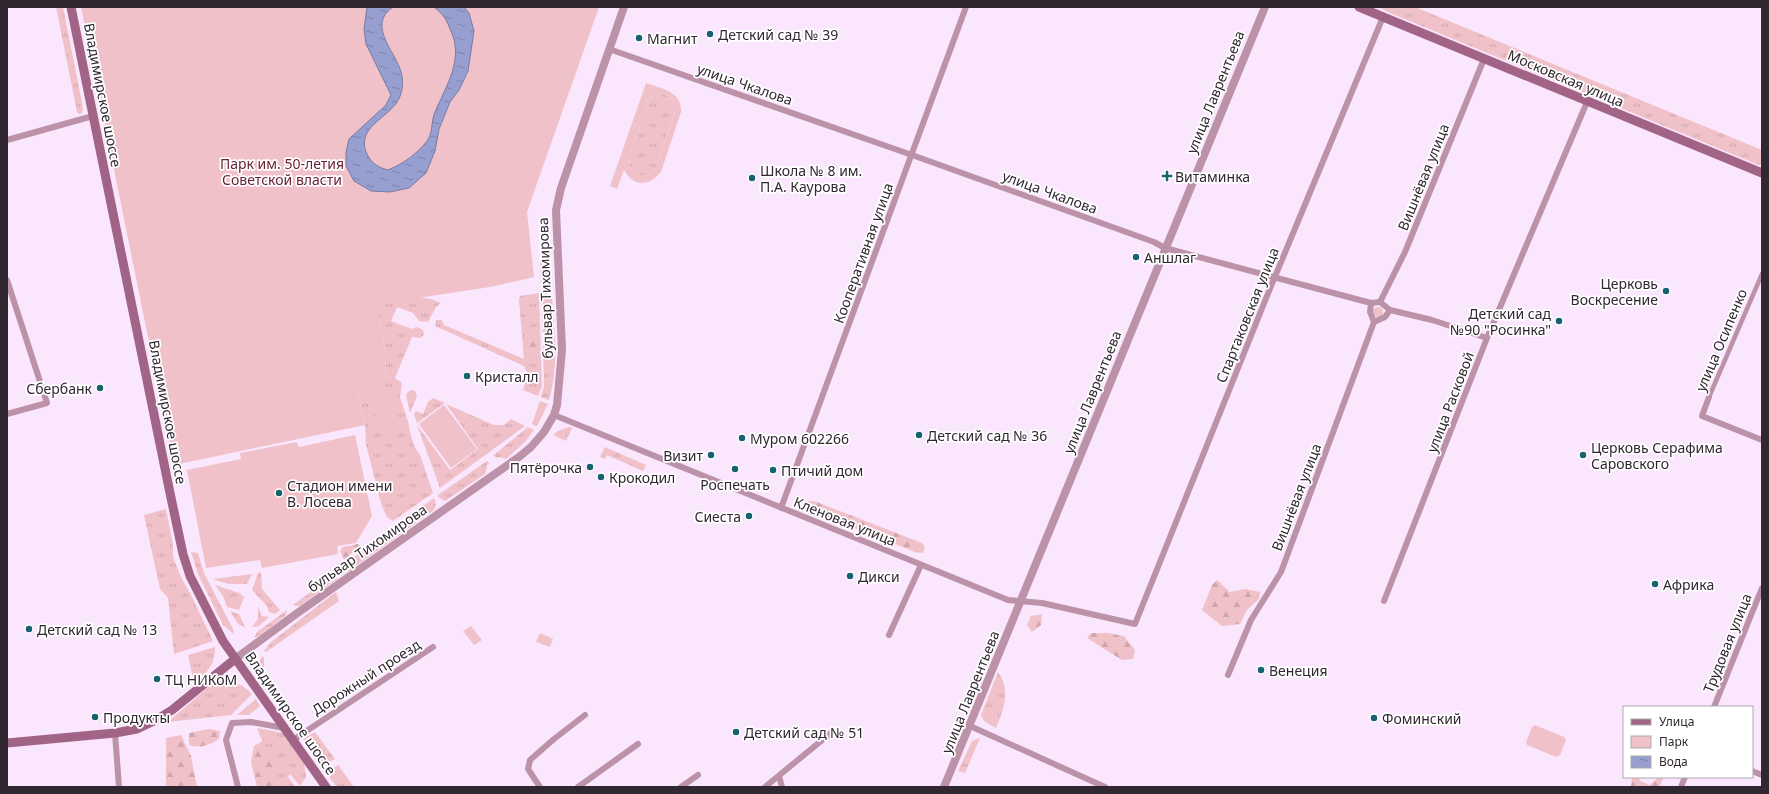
<svg xmlns="http://www.w3.org/2000/svg" width="1769" height="794" font-family="'Noto Sans',sans-serif">
<style>
.grass{fill:url(#grass-tufts)}
.forest{fill:url(#forest-firs)}
.green{fill:#f1c1c9;fill-rule:evenodd}
.water{fill:url(#water-ripples);stroke:#787ba1}
.lines{fill:none;stroke-linecap:round;stroke-linejoin:round}
.pedestrian{stroke:#bc92a9;stroke-width:4.5}
.minor{stroke:#bc92a9;stroke-width:6}
.tertiary{stroke:#bc92a9;stroke-width:8}
.secondary{stroke:#a16487;stroke-width:9}
.poi-dot{fill:#16626e;stroke:#fff;stroke-width:1.5}
.labels{text-anchor:middle;dominant-baseline:central;stroke-width:3.5;stroke-linejoin:round;paint-order:stroke}
.poi-label{font-size:14px;fill:#302731;stroke:#fff;text-anchor:start}
.street-label{font-size:14px;fill:#302731;stroke:#fff}
.park-label{font-size:14px;fill:#6a2235;stroke:#fff}
</style>
<defs>
<pattern id="grass-tufts" width="24" height="20" patternUnits="userSpaceOnUse"><rect width="24" height="20" fill="#f1c1c9"/><path d="M3 7l-1-3M5 7V3M7 7l1-3M15 17l-1-3M17 17v-4M19 17l1-3" fill="none" stroke="#cfa6ad"/></pattern>
<pattern id="forest-firs" width="22" height="20" patternUnits="userSpaceOnUse"><rect width="22" height="20" fill="#f1c1c9"/><path d="M5 1l3.5 6h-7zM16 11l3.5 6h-7z" fill="#cfa6ad"/></pattern>
<pattern id="water-ripples" width="26" height="14" patternUnits="userSpaceOnUse"><rect width="26" height="14" fill="#979fd1"/><path d="M2 4q2-2 4 0t4 0M15 11q2-2 4 0t4 0" fill="none" stroke="#7c82aa"/></pattern>
</defs>
<rect width="100%" height="100%" fill="#fae6fd"/>
<path class="grass" d="M56 7H63L83 108 82 113 79 114 77 112Z
M1379 7H1415L1762 150V164L1759 165 1390 13Z
M662 93C672 97 675 101 675 112L655 170C643 181 631 176 628 160L648 103 653 96Z
M549 259 551 277 549 281 541 284 540 260Z
M542 292H546L552 298C554 332 559 367 549 400L541 397 544 386Z
M539 293 542 386 538 396 523 390 528 375 524 366 435 326 436 320H442L444 325 524 359 519 300 520 296Z
M371 294C391 296 423 294 441 303L436 307 428 322 419 321 413 313 397 307 391 321 412 329C416 326 419 327 423 330L424 334 421 338 412 337 395 378 402 383 400 397 408 421 410 432 414 446 420 455 433 493 393 521 387 517 382 506 366 445 365 425 358 394 385 378 386 353 378 317V304Z
M1373 312a5 5 0 1 1 10 0a5 5 0 1 1-10 0Z
M412 390 415 391 417 396 410 413 406 395 408 392Z
M433 398 445 403 417 423 414 414 416 411 423 414 428 402Z
M540 401 548 404 537 426 532 424Z
M446 404 494 425H504L511 419 525 426 440 488 417 425 450 470 478 449Z
M528 427 534 430 526 441 506 459 499 457 496 458 494 455Z
M569 427 572 428 566 441 553 435 558 431Z
M605 447 646 465 643 471 607 455 605 459 600 457Z
M487 461 489 463 486 466 487 468 485 474 445 501 438 497V495Z
M434 498 436 504 434 510 349 571 343 569 363 549Z
M166 509 173 545V557L181 577 191 595 213 641 174 654 168 598 160 589 144 515Z
M191 552 198 553 204 573 233 629 234 634 223 625 198 574Z
M261 572 262 589 280 610 275 614 269 612 267 606 252 590 258 573Z
M338 572 337 579 300 606 293 605Z
M252 574 247 584H228L213 579Z
M215 585 239 593 244 597 239 610 227 607 223 596Z
M336 592 339 601 266 652 264 651 271 642Z
M258 607 262 616 269 617 259 626 252 627 258 619Z
M287 610 286 615 262 634 254 638 257 632Z
M230 611 239 614 245 627 238 624Z
M215 647C215 666 207 672 194 684L188 655Z
M262 656 264 658V686C257 675 257 667 262 656Z
M998 672C1011 690 1004 709 996 728L984 721 981 715Z
M221 681C234 682 243 684 252 694L231 715 168 722 207 688Z
M256 699 260 706 249 715H237Z
M257 728 283 733 304 762 306 777 300 786 290 774 288 777 295 787H280Z
M315 732 335 759 327 763 319 762 303 739Z
M980 738 965 773 958 771 972 741Z
M338 765 354 787H337L330 778 331 770Z"/>
<path class="forest" d="M526 308 531 309C531 319 530 330 533 340 534 345 536 350 536 356L531 357C526 341 520 323 526 308Z
M805 501H814L922 543 925 547 923 553 915 552 806 509 803 506Z
M393 530 396 531V535L388 540 384 538 385 535Z
M358 544 360 546 344 560 340 551 343 547Z
M1217 580 1230 592 1245 589 1260 592 1259 599 1247 610 1240 624 1222 626 1202 610 1212 585Z
M1042 614 1041 625 1032 632 1027 625 1031 616Z
M1091 633H1107L1124 636 1135 650 1133 659 1122 660 1087 638Z
M209 729 220 731 219 739C210 745 200 749 189 745V733Z
M181 735 191 756 197 787H166V738Z
M263 741 280 787H257L251 762 254 746Z
M1632 777H1639L1640 781 1650 785 1659 777H1664L1659 787H1631Z"/>
<path class="green" d="M81 7H599L527 212 534 277 490 287 378 304V317L386 353 385 378 358 394 365 425 174 465Z
M646 83C662 89 682 91 681 112L661 172C648 187 634 187 624 170L617 189 610 186ZM662 93C673 97 675 101 675 112L655 170C643 181 631 176 628 160L648 103 653 96Z
M390 391 398 427 379 432 371 395Z
M444 405 477 449 451 468 419 424Z
M355 435 372 516 356 543 337 546 338 554 262 568 260 560 206 568 187 470 241 459 240 453 297 442 299 447Z
M471 626 482 640 474 645 463 631Z
M540 633 553 639 550 647 536 642Z
M1535 725 1564 737 1566 740 1560 755 1556 757 1527 745 1526 742 1532 727Z"/>
<path class="water" d="M367 7H393C366 25 396 52 401 72 403 78 403 87 401 93 396 117 356 123 366 152 371 163 377 167 388 170 404 163 416 155 427 141 433 133 431 121 435 112 446 86 464 60 451 31 446 19 444 15 434 7H464L469 13 474 31 468 71 459 90 450 102 439 129 435 151 426 173 409 188 390 192 371 191 354 181 346 166V152L349 139 386 105 391 95 366 44 364 29Z"/>
<g class="lines">
<path class="pedestrian" d="M1709 397 1762 274"/>
<path class="minor" d="M609 49 912 155 1154 242 1165 248 1371 303 1380 302 1390 310 1432 320 1487 338
M7 140 93 116
M7 280 47 403 7 414
M1380 302 1405 252 1484 59
M1371 303 1370 312 1374 322
M1709 397 1702 416 1762 440
M554 415 1008 600 1042 603 1135 624 1269 291 1383 17
M781 508 966 7
M1384 601 1487 338 1587 102
M889 635 921 565
M1228 675 1251 620 1281 572 1374 322 1385 317 1390 310
M1714 707 1762 588
M970 726 1105 787
M115 733 119 787
M293 740 433 647
M1752 771 1762 775
M779 776 782 787
M238 787 226 740 232 723 251 722 284 728
M540 787 528 769 530 760 554 739 585 715
M578 787 638 744
M681 787 698 775
M765 787 832 732
M1681 787 1685 777"/>
<path class="tertiary" d="M235 659 296 614 519 457 531 447 544 432 554 415 557 405 562 350 556 210 561 188 624 7
M944 787 1265 7"/>
<path class="secondary" d="M71 7 170 493 183 554 190 576 223 641 326 787
M1359 7 1762 173
M7 743 115 733 137 729 156 720 172 710 235 659"/>
</g>
<g class="poi-dot">
<circle cx="710" cy="34" r="4"/>
<circle cx="639" cy="38" r="4"/>
<path d="M1165 170h4v4h4v4h-4v4h-4v-4h-4v-4h4z"/>
<circle cx="752" cy="178" r="4"/>
<circle cx="1136" cy="257" r="4"/>
<circle cx="1666" cy="291" r="4"/>
<circle cx="1559" cy="321" r="4"/>
<circle cx="467" cy="376" r="4"/>
<circle cx="100" cy="388" r="4"/>
<circle cx="919" cy="435" r="4"/>
<circle cx="742" cy="438" r="4"/>
<circle cx="711" cy="455" r="4"/>
<circle cx="1583" cy="455" r="4"/>
<circle cx="590" cy="467" r="4"/>
<circle cx="735" cy="469" r="4"/>
<circle cx="773" cy="470" r="4"/>
<circle cx="601" cy="477" r="4"/>
<circle cx="279" cy="493" r="4"/>
<circle cx="749" cy="516" r="4"/>
<circle cx="850" cy="576" r="4"/>
<circle cx="1655" cy="584" r="4"/>
<circle cx="29" cy="629" r="4"/>
<circle cx="1261" cy="670" r="4"/>
<circle cx="157" cy="679" r="4"/>
<circle cx="95" cy="717" r="4"/>
<circle cx="1374" cy="718" r="4"/>
<circle cx="736" cy="732" r="4"/>
</g>
<g class="labels">
<g class="poi-label">
<text x="718" y="34">Детский сад № 39</text>
<text x="647" y="38">Магнит</text>
<text x="760" y="170">Школа № 8 им.<tspan x="760" dy="16">П.А. Каурова</tspan></text>
<text x="1175" y="176">Витаминка</text>
<text x="1144" y="257">Аншлаг</text>
<text x="1658" y="283" text-anchor="end">Церковь<tspan x="1658" dy="16">Воскресение</tspan></text>
<text x="1551" y="313" text-anchor="end">Детский сад<tspan x="1551" dy="16">№90 "Росинка"</tspan></text>
<text x="475" y="376">Кристалл</text>
<text x="92" y="388" text-anchor="end">Сбербанк</text>
<text x="927" y="435">Детский сад № 36</text>
<text x="750" y="438">Муром 602266</text>
<text x="1591" y="447">Церковь Серафима<tspan x="1591" dy="16">Саровского</tspan></text>
<text x="703" y="455" text-anchor="end">Визит</text>
<text x="582" y="467" text-anchor="end">Пятёрочка</text>
<text x="781" y="470">Птичий дом</text>
<text x="609" y="477">Крокодил</text>
<text x="735" y="484" text-anchor="middle">Роспечать</text>
<text x="287" y="485">Стадион имени<tspan x="287" dy="16">В. Лосева</tspan></text>
<text x="741" y="516" text-anchor="end">Сиеста</text>
<text x="858" y="576">Дикси</text>
<text x="1663" y="584">Африка</text>
<text x="37" y="629">Детский сад № 13</text>
<text x="1269" y="670">Венеция</text>
<text x="165" y="679">ТЦ НИКоМ</text>
<text x="103" y="717">Продукты</text>
<text x="1382" y="718">Фоминский</text>
<text x="744" y="732">Детский сад № 51</text>
</g>
<g class="street-label">
<text transform="translate(1566 78) rotate(23)">Московская улица</text>
<text transform="translate(745 84) rotate(19)">улица Чкалова</text>
<text transform="translate(1215 92) rotate(-68)">улица Лаврентьева</text>
<text transform="translate(103 95) rotate(79)">Владимирское шоссе</text>
<text transform="translate(1423 177) rotate(-68)">Вишнёвая улица</text>
<text transform="translate(1050 192) rotate(20)">улица Чкалова</text>
<text transform="translate(863 253) rotate(-70)">Кооперативная улица</text>
<text transform="translate(545 288) rotate(-92)">бульвар Тихомирова</text>
<text transform="translate(1247 315) rotate(-68)">Спартаковская улица</text>
<text transform="translate(1721 340) rotate(-67)">улица Осипенко</text>
<text transform="translate(1092 392) rotate(-68)">улица Лаврентьева</text>
<text transform="translate(1450 402) rotate(-69)">улица Расковой</text>
<text transform="translate(168 412) rotate(79)">Владимирское шоссе</text>
<text transform="translate(1296 497) rotate(-69)">Вишнёвая улица</text>
<text transform="translate(845 521) rotate(22)">Кленовая улица</text>
<text transform="translate(367 548) rotate(-35)">бульвар Тихомирова</text>
<text transform="translate(1727 643) rotate(-68)">Трудовая улица</text>
<text transform="translate(366 677) rotate(-33)">Дорожный проезд</text>
<text transform="translate(970 692) rotate(-68)">улица Лаврентьева</text>
<text transform="translate(291 713) rotate(55)">Владимирское шоссе</text>
</g>
<g class="park-label">
<text x="282" y="163">Парк им. 50-летия<tspan x="282" dy="16">Советской власти</tspan></text>
</g>
</g>
<rect width="1769" height="794" fill="none" stroke="#302731" stroke-width="16"/>
<rect x="1623" y="706" width="130" height="72" fill="#ffffff" stroke="#aca9ad"/>
<rect x="1631" y="719" width="20" height="6" fill="#a16487" stroke="#aca9ad"/>
<text x="1659" y="726" font-size="12" fill="#302731">Улица</text>
<rect x="1631" y="736" width="20" height="12" fill="#f1c1c9" stroke="#aca9ad"/>
<text x="1659" y="746" font-size="12" fill="#302731">Парк</text>
<rect x="1631" y="756" width="20" height="12" fill="url(#water-ripples)" stroke="#aca9ad"/>
<text x="1659" y="766" font-size="12" fill="#302731">Вода</text>
</svg>
